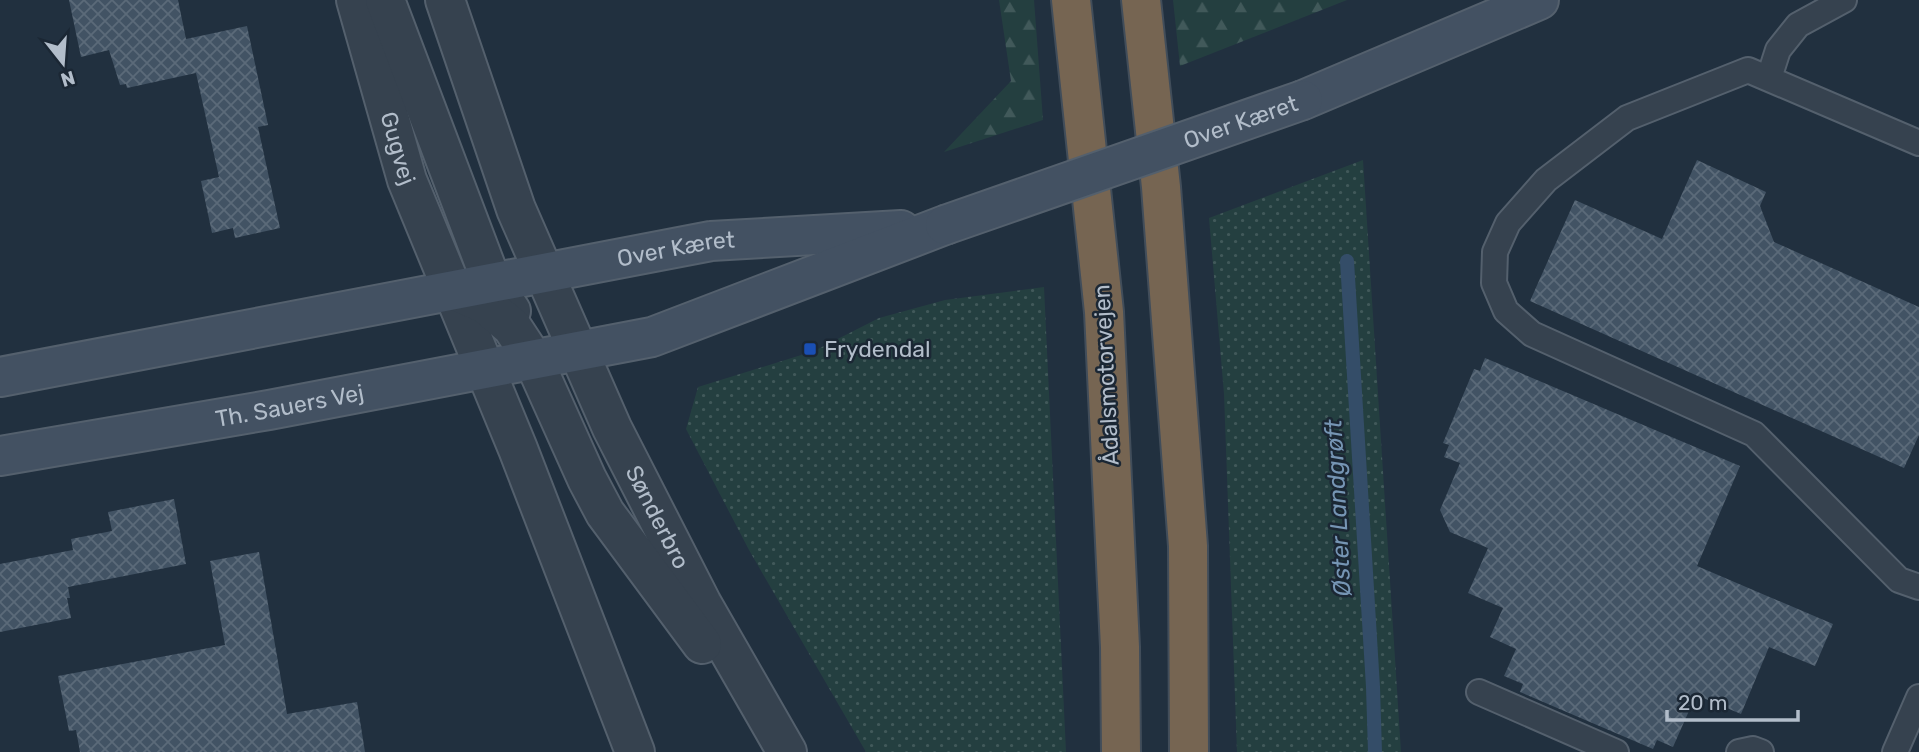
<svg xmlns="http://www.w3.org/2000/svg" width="1919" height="752" font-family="Rubik,sans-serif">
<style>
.grass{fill:url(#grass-dots)}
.forest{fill:url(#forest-firs)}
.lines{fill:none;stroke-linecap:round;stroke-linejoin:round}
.stream{stroke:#344d68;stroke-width:14}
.building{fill:url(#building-cross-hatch)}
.service-casing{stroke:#54606d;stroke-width:28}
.tertiary-casing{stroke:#54606d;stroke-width:42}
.secondary-casing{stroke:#54606d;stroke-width:42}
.motorway-casing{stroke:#414d5a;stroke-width:42}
.service{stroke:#36424f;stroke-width:24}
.tertiary{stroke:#36424f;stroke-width:38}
.secondary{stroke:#435162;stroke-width:38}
.motorway{stroke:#766552;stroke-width:38}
.secondary-bridge-casing{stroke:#54606d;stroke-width:42;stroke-linecap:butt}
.secondary-bridge{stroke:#435162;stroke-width:38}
.transit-dot{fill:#1a4fb4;stroke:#1b2734;stroke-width:2.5}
.labels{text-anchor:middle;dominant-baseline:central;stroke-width:5;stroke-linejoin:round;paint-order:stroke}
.street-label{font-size:23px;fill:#b2bdca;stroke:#1b2734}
.poi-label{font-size:23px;fill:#b2bdca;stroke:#1b2734;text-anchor:start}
.water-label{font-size:24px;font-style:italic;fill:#7695b4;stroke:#1b2734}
</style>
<defs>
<pattern id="grass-dots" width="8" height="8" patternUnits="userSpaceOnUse" patternTransform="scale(1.75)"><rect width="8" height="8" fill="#243f40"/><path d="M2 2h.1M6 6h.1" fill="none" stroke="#41595a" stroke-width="1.8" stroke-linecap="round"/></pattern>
<pattern id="forest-firs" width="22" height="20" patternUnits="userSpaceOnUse" patternTransform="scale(1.75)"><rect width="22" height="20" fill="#243f40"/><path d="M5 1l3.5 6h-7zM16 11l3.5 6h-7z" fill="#41595a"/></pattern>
<pattern id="building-cross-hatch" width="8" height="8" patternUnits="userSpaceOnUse" patternTransform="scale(1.75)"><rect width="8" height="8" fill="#425364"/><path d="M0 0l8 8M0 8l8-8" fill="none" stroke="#5b6a79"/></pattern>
</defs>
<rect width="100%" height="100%" fill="#21303f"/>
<path class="grass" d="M1363 160 1401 752H1237L1224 394 1209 218Z
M1044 287 1066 752H866L749 550 686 429 698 387 814 351 879 318 945 300Z"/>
<path class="forest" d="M999 0H1034L1043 120 944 152 1011 81Z
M1173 0H1347L1180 66Z"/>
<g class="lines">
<path class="stream" d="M1347 261 1373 687 1375 752"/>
</g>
<path class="building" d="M69 0H178L186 39 247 26 268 125 258 127 280 228 235 238 233 228 212 233 201 181 219 177 196 73 127 88 126 84 120 85 109 50 81 57Z
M1697 160 1766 192 1760 206 1774 242 1919 307V435L1904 468 1530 301 1575 200 1662 239Z
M1485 358 1740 466 1697 566 1833 624 1815 666 1769 647 1741 714 1696 695 1673 747 1657 740 1653 749 1520 692 1523 684 1504 676 1516 649 1490 637 1503 608 1468 593 1488 548 1450 532 1440 510 1460 463 1444 457 1449 445 1443 443 1474 369 1480 371Z
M174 499 186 564 68 587 70 598H67L71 618 0 632V564L73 550 71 539 112 531 108 512Z
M259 552 287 714 357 702 365 752H80L76 730 69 731 58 676 225 645 210 561Z"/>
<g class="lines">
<g class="service-casing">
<path id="service" d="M1769 78 1778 50 1798 25 1844 0
M1919 143 1748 70 1627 118 1546 180 1508 223 1495 252 1494 283 1506 311 1532 334 1754 434 1899 580 1919 587
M1479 692 1616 752
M1739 752 1753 749 1761 752
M1895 752 1919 697"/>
</g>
<g class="tertiary-casing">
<g id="tertiary">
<path id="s1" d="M356 0 407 180 518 449 635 752"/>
<path d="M385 0 492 283 511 311"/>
<path id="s2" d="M445 0 516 209 612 428 702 604 787 752"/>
<path d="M453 290 485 304 512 327 533 359 587 479 605 513 702 644"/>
</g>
</g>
<g class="secondary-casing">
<g id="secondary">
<path d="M1303 100 1539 0"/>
<path id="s3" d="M0 377 711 241 901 230"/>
<path id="s4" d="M0 456 269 410 652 337 945 225"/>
</g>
</g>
<g class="motorway-casing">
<path id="motorway" d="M1071 0 1104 312 1120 647 1121 752
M1141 0 1161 187 1188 546 1189 752"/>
</g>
<use href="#service" class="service"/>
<use href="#tertiary" class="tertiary"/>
<use href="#secondary" class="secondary"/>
<use href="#motorway" class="motorway"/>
<g class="secondary-bridge-casing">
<g id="secondary-bridge">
<path id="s5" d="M945 225 1303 100"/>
</g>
</g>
<use href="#secondary-bridge" class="secondary-bridge"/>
</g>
<rect class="transit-dot" x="803" y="342" width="14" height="14" rx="3.5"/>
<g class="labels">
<g class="street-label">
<text stroke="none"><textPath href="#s5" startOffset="313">Over Kæret</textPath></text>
<text stroke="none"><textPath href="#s1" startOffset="154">Gugvej</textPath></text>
<text stroke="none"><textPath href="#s3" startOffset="688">Over Kæret</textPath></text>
<text transform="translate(1106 375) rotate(-93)">Ådalsmotorvejen</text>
<text stroke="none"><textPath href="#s4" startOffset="294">Th. Sauers Vej</textPath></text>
<text stroke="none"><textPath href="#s2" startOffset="560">Sønderbro</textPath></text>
</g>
<g class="poi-label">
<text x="824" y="349">Frydendal</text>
</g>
<g class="water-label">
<text transform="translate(1338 508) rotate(-93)">Øster Landgrøft</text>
</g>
</g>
<g transform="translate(63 63) rotate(163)" stroke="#1b2734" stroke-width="5" paint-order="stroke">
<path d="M0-5L12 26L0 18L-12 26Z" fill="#b2bdca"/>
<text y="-10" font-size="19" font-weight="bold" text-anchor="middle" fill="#b2bdca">N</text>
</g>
<path d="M1667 710v10h131v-10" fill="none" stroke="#b2bdca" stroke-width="3.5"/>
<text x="1678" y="710" font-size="21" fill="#b2bdca" stroke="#1b2734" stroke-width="5" paint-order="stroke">20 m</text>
</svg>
